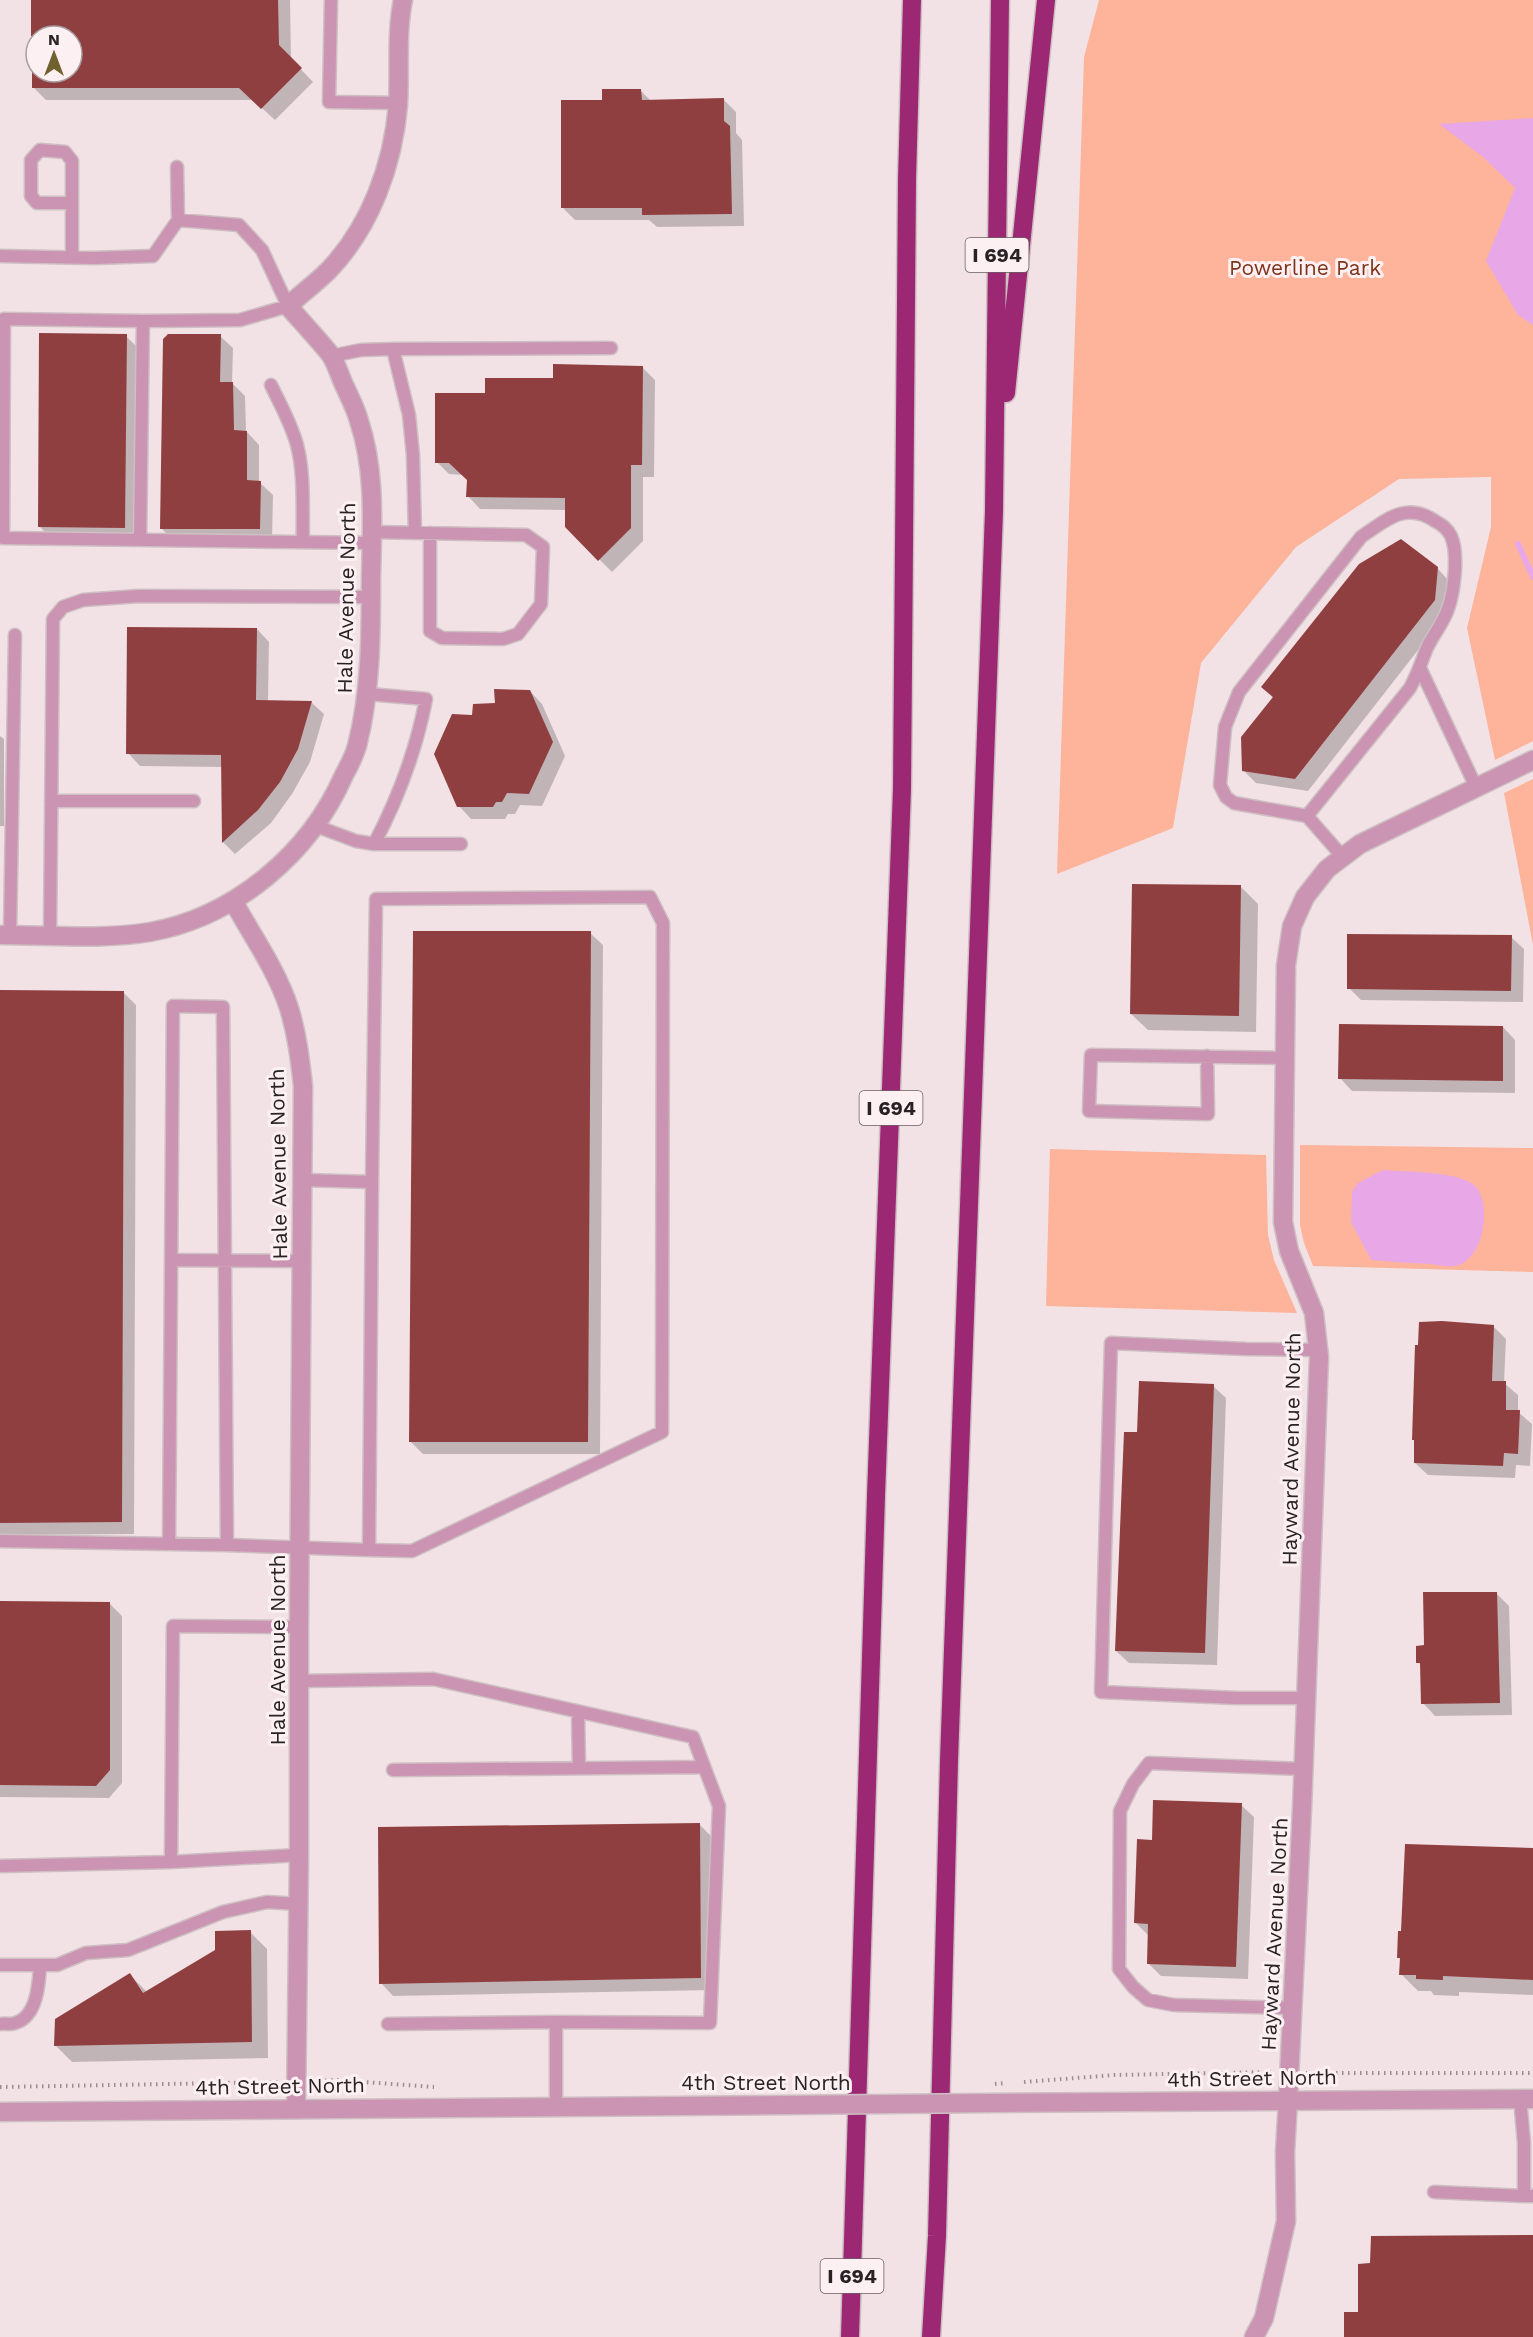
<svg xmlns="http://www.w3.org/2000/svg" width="1533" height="2337" font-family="'Work Sans',sans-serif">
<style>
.green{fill:#fdb49b}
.water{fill:#e8a8e7}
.shadow{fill:#0003;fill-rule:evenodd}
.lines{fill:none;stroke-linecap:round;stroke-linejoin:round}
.stream{stroke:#e8a8e7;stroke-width:6}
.building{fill:#903f40}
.service-casing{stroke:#cebfc2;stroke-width:15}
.minor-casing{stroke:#cebfc2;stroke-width:21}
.tertiary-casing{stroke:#cebfc2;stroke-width:21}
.motorway-casing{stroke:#cebfc2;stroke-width:21}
.path{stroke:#998d90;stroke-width:4;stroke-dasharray:1.5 4.5;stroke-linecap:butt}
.service{stroke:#cb94b2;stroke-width:12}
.minor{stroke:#cb94b2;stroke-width:18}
.tertiary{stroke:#cb94b2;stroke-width:18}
.motorway{stroke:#9c2874;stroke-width:18}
.tertiary-bridge-casing{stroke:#cebfc2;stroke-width:21;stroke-linecap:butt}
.path-bridge{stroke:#998d90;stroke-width:4;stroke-dasharray:1.5 4.5;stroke-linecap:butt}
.tertiary-bridge{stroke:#cb94b2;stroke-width:18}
.labels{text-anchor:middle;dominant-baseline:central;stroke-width:6;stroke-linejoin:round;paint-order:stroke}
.shield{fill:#fdf0f3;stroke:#686062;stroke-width:1.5}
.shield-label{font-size:20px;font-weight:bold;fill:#282224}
.park-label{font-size:21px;fill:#7f3318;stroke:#fdf0f3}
.street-label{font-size:21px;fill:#282224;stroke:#fdf0f3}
</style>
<rect width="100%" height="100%" fill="#f2e2e5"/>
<path class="green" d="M1099 0H1533V741L1495 760 1467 628 1491 527V477L1399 479 1296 547 1201 663 1173 828 1057 874 1084 57Z
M1533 779V945L1504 793Z
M1300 1145 1533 1148V1272L1313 1266 1304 1243 1300 1225Z
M1050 1149 1266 1155 1268 1235 1274 1260 1297 1313 1046 1306Z"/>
<path class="water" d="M1533 118V325L1518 315 1486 261 1515 188 1483 157 1439 124Z
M1383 1170C1405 1172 1458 1171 1474 1185 1494 1203 1483 1263 1454 1266 1447 1267 1438 1265 1431 1264 1411 1263 1391 1262 1371 1260L1351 1222 1352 1192 1358 1183Z"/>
<path class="shadow" d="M32 0H290L291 59 313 82 275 120 253 100H46L33 87ZM36 36H72V72H36Z
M641 91 651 101 723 99 736 112V133L742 140 744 226 657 227 649 220H575L563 208 604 102Z
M126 336 138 348 137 540 52 539 40 527Z
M220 336 233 348 232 383 245 396 246 431 259 445V482L273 495 272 541H174L161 528Z
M642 367 655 380 654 477H643V541L612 572 566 526V510L480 509 468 496V480L463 475 449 474 437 462 487 394 555 380Z
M1437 568 1449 581 1447 613 1308 791 1256 783 1243 770 1274 699 1263 687Z
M257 629 269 642 268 701 311 702 324 714 310 762 292 794 271 823 235 854 223 842V767L140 766 128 753Z
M530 691 542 704 565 756 542 806 520 805 515 814H508L505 819H471L459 806 474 716Z
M0 736 4 739V826H0Z
M1241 887 1258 904 1256 1032 1148 1030 1131 1014Z
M590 933 603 945 600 1454H423L411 1442Z
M1511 937 1524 949 1523 1002 1361 1000 1349 988Z
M0 991 123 992 136 1005 134 1534 0 1535Z
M1503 1027 1515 1040V1093L1352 1091 1340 1078Z
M1493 1326 1506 1339 1504 1383 1518 1395V1412L1532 1424 1530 1466 1516 1465 1515 1478 1428 1475 1415 1463Z
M1213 1386 1226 1398 1217 1665 1129 1663 1116 1651 1139 1434Z
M1496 1593 1509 1606 1512 1715 1435 1716 1423 1703 1422 1666 1418 1662 1425 1647Z
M0 1603H109L122 1616V1783L109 1798 0 1797Z
M1241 1805 1254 1817 1248 1979 1161 1976 1148 1963V1935L1135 1922 1153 1841Z
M699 1824 712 1837 713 1990 393 1996 381 1983Z
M1533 1850V1995L1459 1992V1996L1434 1995 1431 1991H1418L1401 1974 1402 1961 1398 1957Z
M250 1932 267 1949 268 2058 72 2062 55 2045 130 1975 147 1992Z"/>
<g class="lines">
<path class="stream" d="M1518 544 1533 577"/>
</g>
<path class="building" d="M31 0H278L279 45 302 68 261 109 239 88H32V72H72V36H31Z
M602 89H641L642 100 724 98V121L730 126 732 214 642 215V208H561V100H602Z
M39 333 127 334 125 528 38 527Z
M168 334H221L220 382H233L234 430 247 431V480L261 481 260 529H160L163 339Z
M553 364 643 366 642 465H631V528L598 561 565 527V498L466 497 467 480 449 463H435V393H485V378H553Z
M1401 539 1438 567 1435 600 1295 779 1242 771 1241 737 1273 697 1261 687 1359 564Z
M127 627 257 628 256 700 312 701 298 749 280 782 258 810 222 843 221 755 126 754Z
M494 689 530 690 553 742 529 794 507 793 502 802H496L493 807H457L434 754 452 714 472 715 473 704 495 703Z
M1132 884 1241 885 1239 1016 1130 1014Z
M413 931H591L588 1442H409Z
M1347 934 1512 935 1511 991 1347 989Z
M0 990 124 991 122 1522 0 1523Z
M1339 1024 1503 1026V1081L1338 1079Z
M1442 1321 1494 1325 1492 1381H1506V1410H1520L1518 1454 1504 1453 1503 1466 1414 1463V1440H1412L1415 1345H1418L1419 1322Z
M1139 1381 1214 1384 1205 1653 1115 1651 1124 1432H1137Z
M1423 1592H1497L1500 1703 1421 1704 1420 1663H1416V1646L1424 1645Z
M0 1601 110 1602V1770L96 1786 0 1785Z
M1153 1800 1242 1803 1236 1967 1147 1964 1148 1924 1134 1923 1137 1839 1152 1840Z
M700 1823 701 1978 379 1984 378 1827Z
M1405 1844 1533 1848V1980L1443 1976V1980L1416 1979V1975H1399L1400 1958H1397L1398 1931H1401Z
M251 1930 252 2042 54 2046 55 2019 130 1973 143 1993 215 1950V1931Z
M1533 2235V2337H1344V2312H1358V2264L1370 2263 1371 2236Z"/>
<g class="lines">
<g class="service-casing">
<path id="service" d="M331 0 329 102 398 103
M72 203H37L31 196V160L40 150 65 152 72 161V257
M178 220 239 225 262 250 288 306 240 320 143 321 4 319 3 538 372 543
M0 256 94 258 153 256 178 220 177 167
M393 349 409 415 413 455 415 533
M331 356 361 350 393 349 611 348
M271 385C280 404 291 423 297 445 305 475 302 511 303 542
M372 532 526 535 543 547 541 604 518 634 503 639 442 638 430 631V533
M140 540 143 321
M1421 670 1476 787
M368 694 426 699C416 751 399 797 374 844
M51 801H194
M1307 816 1410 688C1417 675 1421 664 1426 650 1432 636 1443 624 1448 609 1454 592 1459 554 1451 536 1448 530 1441 524 1435 521 1406 501 1386 520 1361 537L1239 692 1225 727 1220 785 1226 797 1234 803 1307 816 1342 856
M316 826 356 841 374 844H461
M10 935 15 635
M50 935 53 619 63 607 83 600 139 596 371 597
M1207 1056 1208 1114 1089 1111 1091 1055 1284 1058
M303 1180 372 1182 376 899 650 897 663 923 662 1432 412 1551 369 1550 372 1182
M171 1260 302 1261
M0 1541 227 1545 223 1007 173 1006 169 1544
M227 1545 369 1550
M299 1681 433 1679 693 1737 719 1806 710 2023 556 2022V2096
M1306 1698H1237L1101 1692 1111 1343 1246 1349 1319 1350
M578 1712 579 1768
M393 1770 704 1767
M171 1862 173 1626 299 1627
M0 1866 171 1862 299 1855
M0 1965H57L86 1953 128 1950 223 1912 267 1902 299 1904
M1294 2008 1174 2005 1148 2000 1133 1987 1119 1969 1120 1811 1133 1784 1149 1763 1304 1769
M0 2024C4 2023 11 2025 15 2023 37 2017 39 1984 40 1965
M388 2024 556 2022
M1520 2098 1524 2143V2196H1533
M1434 2192 1524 2196"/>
</g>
<g class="minor-casing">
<path id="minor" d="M233 901C252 935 277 971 289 1008 297 1034 300 1059 303 1086L299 1627V1855L296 2109
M0 935C49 935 101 940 150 932 235 917 310 853 344 775 349 766 354 756 357 746 371 691 371 635 371 579 372 526 376 472 359 421 356 409 350 398 345 387 340 377 337 364 330 354 317 338 302 322 288 306 301 294 316 283 329 270 371 226 393 164 398 105 400 70 396 34 403 0
M1254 2337 1264 2318 1286 2221 1285 2152 1288 2100"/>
</g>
<g class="tertiary-casing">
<path id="tertiary" d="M1288 2100 1302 1809 1319 1357 1314 1313 1289 1251 1283 1222 1286 965 1292 926 1305 897 1327 869 1360 844 1533 760
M990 2103 1533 2099
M0 2112 788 2105"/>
</g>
<g class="motorway-casing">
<path id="motorway" d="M1006 393 1046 0
M850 2337 876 1496 902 789 907 180 912 0
M931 2337 937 2236 949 1761 994 511 1000 0"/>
</g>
<path class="path" d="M1306 2073H1533
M313 2081 336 2080 434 2087
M1024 2082 1114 2075 1271 2072
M0 2087 278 2082"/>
<use href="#service" class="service"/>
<use href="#minor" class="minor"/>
<use href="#tertiary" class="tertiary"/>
<use href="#motorway" class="motorway"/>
<g class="tertiary-bridge-casing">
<path id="tertiary-bridge" d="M788 2105 990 2103"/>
</g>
<path class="path-bridge" d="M995 2084 1005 2083
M760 2085H786"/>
<use href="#tertiary-bridge" class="tertiary-bridge"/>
</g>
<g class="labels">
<g class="shield">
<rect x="965.5" y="238" width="63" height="34" rx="4.5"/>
<rect x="859.5" y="1091" width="63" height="34" rx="4.5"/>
<rect x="820.5" y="2259" width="63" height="34" rx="4.5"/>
</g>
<g class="shield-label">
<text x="997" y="255">I 694</text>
<text x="891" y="1108">I 694</text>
<text x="852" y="2276">I 694</text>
</g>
<g class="park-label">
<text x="1305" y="267">Powerline Park</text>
</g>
<g class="street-label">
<text transform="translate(346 598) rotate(-89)">Hale Avenue North</text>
<text transform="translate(278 1164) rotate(-91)">Hale Avenue North</text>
<text transform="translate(1291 1449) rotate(-89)">Hayward Avenue North</text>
<text transform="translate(277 1650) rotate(-90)">Hale Avenue North</text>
<text transform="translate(1274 1934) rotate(-87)">Hayward Avenue North</text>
<text transform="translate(1252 2078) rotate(-1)">4th Street North</text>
<text x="766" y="2082">4th Street North</text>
<text transform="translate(280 2086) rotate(-1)">4th Street North</text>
</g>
</g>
<g transform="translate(54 54)"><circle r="28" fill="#fdf0f3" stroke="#a89ea0" stroke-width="1.5"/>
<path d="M0-4.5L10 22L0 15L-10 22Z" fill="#70612f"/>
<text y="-9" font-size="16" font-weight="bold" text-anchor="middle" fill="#282224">N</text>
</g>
</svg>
